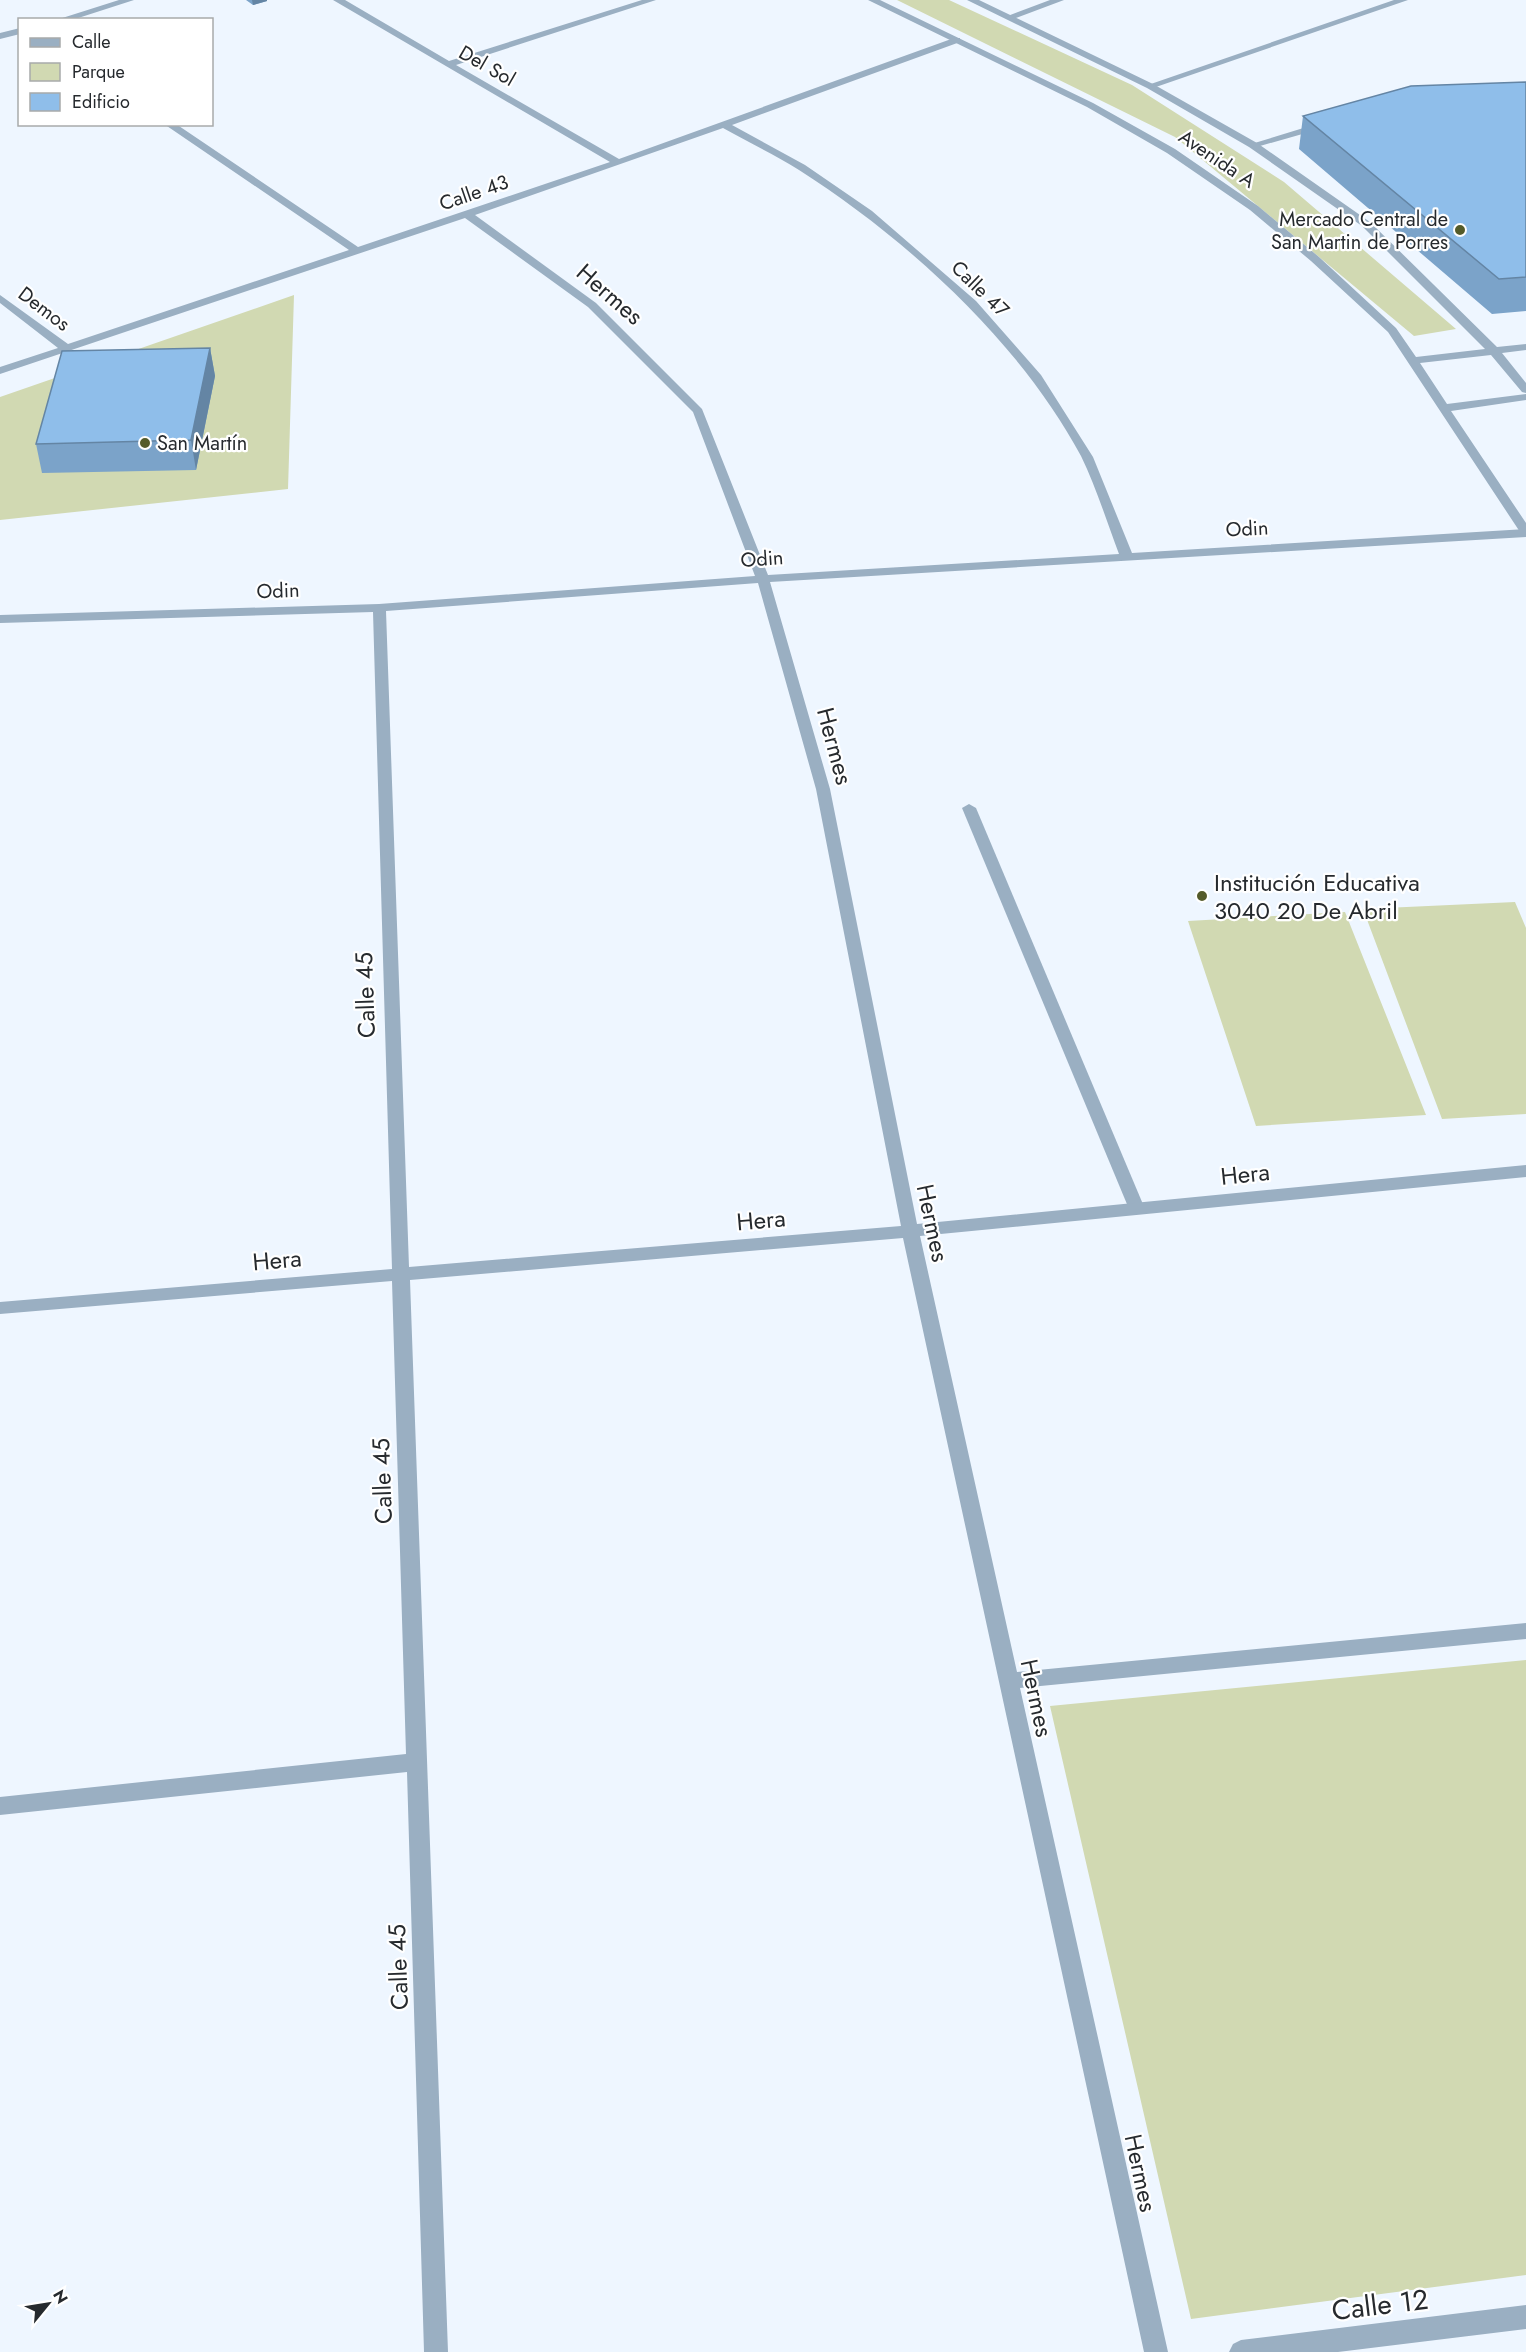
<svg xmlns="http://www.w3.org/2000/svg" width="1526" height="2352" font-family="Jost,sans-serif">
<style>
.green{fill:#d1d9b2}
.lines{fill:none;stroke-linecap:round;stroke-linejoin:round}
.service{fill:#9aafc2;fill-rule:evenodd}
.minor{fill:#9aafc2;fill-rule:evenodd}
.tertiary{fill:#9aafc2;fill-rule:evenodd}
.wall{fill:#7ba3c9}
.shaded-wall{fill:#6485a4}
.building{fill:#8fbeea;stroke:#6485a4;stroke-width:1.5}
.poi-dot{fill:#545b2a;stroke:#fff;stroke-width:2}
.labels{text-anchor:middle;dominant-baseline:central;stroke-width:4.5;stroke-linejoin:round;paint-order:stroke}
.far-street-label{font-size:20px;fill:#262a2e;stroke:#fff}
.far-poi-label{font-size:20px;fill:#262a2e;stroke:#fff;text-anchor:end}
.street-label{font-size:24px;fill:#262a2e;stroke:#fff}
.poi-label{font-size:24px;fill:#262a2e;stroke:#fff;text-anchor:start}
.near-street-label{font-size:28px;fill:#262a2e;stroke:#fff}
</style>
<rect width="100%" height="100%" fill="#eef6ff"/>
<path class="green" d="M897 0H949L1132 85 1284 182 1456 329 1414 336 1175 137Z
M294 295 288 489 0 520V397Z
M1515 902 1526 928V1114L1442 1119 1363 909Z
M1345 912 1426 1115 1256 1126 1188 921Z
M1526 1660V2275L1191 2319 1050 1706Z"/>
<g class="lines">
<path class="service" d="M969 804 976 808 1145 1209 1143 1213H1131L1129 1209 962 808Z"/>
<path class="minor" d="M333 0H345L449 61 642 0H656L456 65 619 159 954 38H960V42L732 125 805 165 872 211 976 301 1041 375 1093 457 1132 553 1526 529V537L770 582 830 789 917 1224 1526 1165V1177L920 1236 1017 1672 1526 1623V1639L1020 1688 1168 2352H1144L903 1238 410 1280 448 2352H424L407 1772 0 1815V1797L406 1754 392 1281 0 1314V1302L392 1269 373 612 0 623V615L379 604 755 576 693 412 588 307 465 218 0 374V367L58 348 0 303V295L68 344 349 250 164 124H176L358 247 610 162ZM723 128C748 142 775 155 799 170 907 239 1020 342 1081 456 1096 487 1107 522 1119 554L768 575 702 409 596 303 475 215ZM758 583 816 789 901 1226 409 1267 386 611Z
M1050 0H1064L1013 19 1005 17Z
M1394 0H1408L1153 88 1145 86Z
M1323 122 1328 125 1327 127 1253 148 1248 145Z
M1526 2305V2329L1338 2352H1229L1233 2344 1241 2340Z"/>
<path class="tertiary" d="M119 0H134L72 20H56Z
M868 0H880L1093 103 1175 149 1258 206 1319 257 1396 328 1416 357 1485 349 1362 226 1249 147 1147 88 967 0H979L1153 84 1257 143 1370 222 1497 347 1526 344V350L1502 353 1526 383V393L1522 392 1491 355 1420 363 1447 404 1526 394V400L1451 411 1526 523V536L1520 532 1388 332 1311 261 1250 210 1167 153 1087 107Z
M20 28V34L0 39V33Z"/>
</g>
<path class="wall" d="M246 0H267V1L253 5Z
M1526 82V311L1492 314 1299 149 1303 116Z
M210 348 215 376 196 470 42 473 36 444Z"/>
<path class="shaded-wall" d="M252 0H267V1L253 5Z
M210 348 215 376 196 470 191 440Z"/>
<path class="building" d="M1526 82V277L1499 279 1303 116 1411 86Z
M210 348 191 440 36 444 62 351Z"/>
<g class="poi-dot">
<circle cx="1460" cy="230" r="6"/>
<circle cx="145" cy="443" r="6"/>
<circle cx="1202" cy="896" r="6"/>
</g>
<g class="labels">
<g class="far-street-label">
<text transform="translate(487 66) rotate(30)">Del Sol</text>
<text transform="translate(1217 159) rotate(34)">Avenida A</text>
<text transform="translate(474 193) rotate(-19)">Calle 43</text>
<text transform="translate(980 289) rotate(44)">Calle 47</text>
<text transform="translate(44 309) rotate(37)">Demos</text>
<text transform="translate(1247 529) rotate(-3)">Odin</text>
<text transform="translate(762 559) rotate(-4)">Odin</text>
<text transform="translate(278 591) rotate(-2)">Odin</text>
</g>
<g class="far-poi-label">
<text x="1448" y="219">Mercado Central de<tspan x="1448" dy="23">San Martin de Porres</tspan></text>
<text x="157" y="443" text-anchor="start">San Martín</text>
</g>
<g class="street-label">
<text transform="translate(610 294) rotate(41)">Hermes</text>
<text transform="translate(835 746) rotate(75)">Hermes</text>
<text transform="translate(365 995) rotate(-92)">Calle 45</text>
<text transform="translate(1245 1174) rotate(-6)">Hera</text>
<text transform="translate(761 1220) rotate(-5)">Hera</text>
<text transform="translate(933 1223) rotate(78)">Hermes</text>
<text transform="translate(277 1260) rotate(-5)">Hera</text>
<text transform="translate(382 1481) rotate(-92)">Calle 45</text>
<text transform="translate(1037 1698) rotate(78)">Hermes</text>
<text transform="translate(398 1967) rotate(-92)">Calle 45</text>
<text transform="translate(1141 2173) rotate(78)">Hermes</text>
</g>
<g class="poi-label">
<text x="1214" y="882">Institución Educativa<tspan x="1214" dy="28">3040 20 De Abril</tspan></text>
</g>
<g class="near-street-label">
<text transform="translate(1380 2305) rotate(-7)">Calle 12</text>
</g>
</g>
<rect x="18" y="18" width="195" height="108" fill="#ffffff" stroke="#a8aaab" stroke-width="1.5"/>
<rect x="30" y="38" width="30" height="9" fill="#9aafc2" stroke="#a8aaab" stroke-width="1.5"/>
<text x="72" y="48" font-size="18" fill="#262a2e">Calle</text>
<rect x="30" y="63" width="30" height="18" fill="#d1d9b2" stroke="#a8aaab" stroke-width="1.5"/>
<text x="72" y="78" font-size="18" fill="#262a2e">Parque</text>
<rect x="30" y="93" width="30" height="18" fill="#8fbeea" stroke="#a8aaab" stroke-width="1.5"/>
<text x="72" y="108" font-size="18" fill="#262a2e">Edificio</text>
<g transform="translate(48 2304) rotate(60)" stroke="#ffffff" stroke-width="4.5" paint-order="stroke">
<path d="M0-4.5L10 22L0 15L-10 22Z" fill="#262a2e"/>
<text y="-9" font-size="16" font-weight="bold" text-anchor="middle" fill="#262a2e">N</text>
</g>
</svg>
